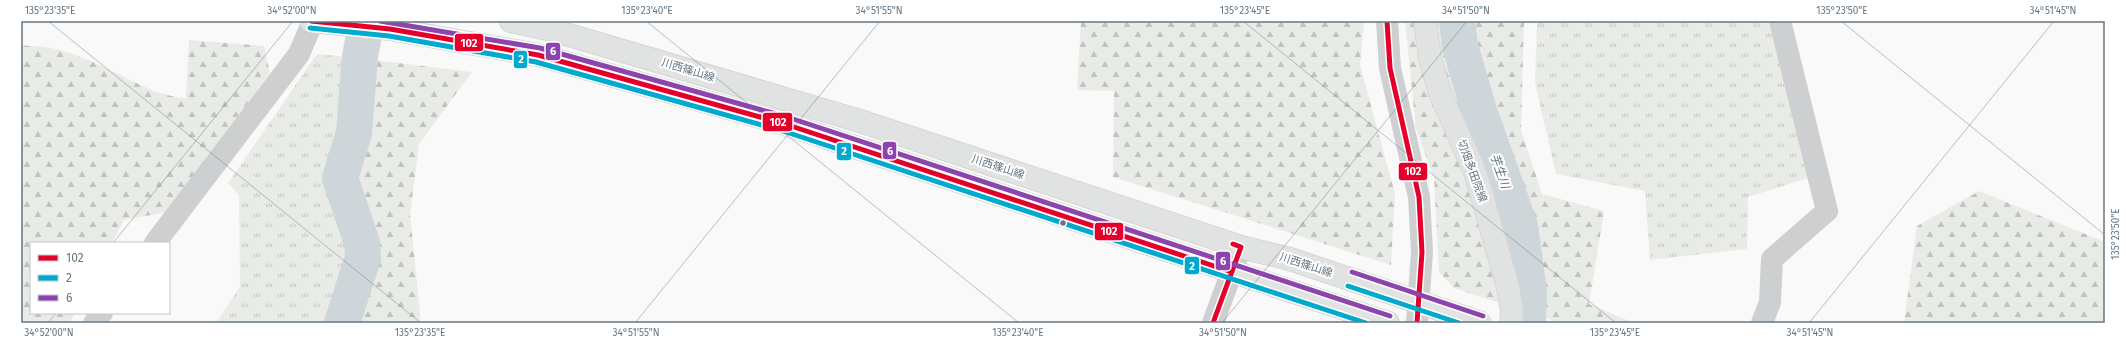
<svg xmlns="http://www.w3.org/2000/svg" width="2126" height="344" font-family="'Fira Sans','Noto Sans JP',sans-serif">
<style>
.grass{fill:url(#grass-tufts)}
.forest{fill:url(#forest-firs)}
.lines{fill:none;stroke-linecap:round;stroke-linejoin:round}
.river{stroke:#ced6d9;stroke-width:36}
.major-casing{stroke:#d5d6d7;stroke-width:24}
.minor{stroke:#cecfd0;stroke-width:22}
.major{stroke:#e1e2e2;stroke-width:22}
.major-bridge-casing{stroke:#d5d6d7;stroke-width:24;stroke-linecap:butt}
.major-bridge{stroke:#e1e2e2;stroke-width:22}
.bus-1-casing{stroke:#fff;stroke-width:8}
.bus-2-casing{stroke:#fff;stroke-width:8}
.bus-3-casing{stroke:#fff;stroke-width:8}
.bus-1{stroke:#e4002b;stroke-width:5}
.bus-2{stroke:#00a9ce;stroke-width:5}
.bus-3{stroke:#8e44ad;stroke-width:5}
.ticks{fill:none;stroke:#657683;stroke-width:1;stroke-opacity:0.45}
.bus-dot{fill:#657683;stroke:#fff;stroke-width:1.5}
.labels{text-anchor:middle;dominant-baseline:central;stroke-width:4;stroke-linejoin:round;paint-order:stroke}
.street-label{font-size:11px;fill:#657683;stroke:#fff}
.water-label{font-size:12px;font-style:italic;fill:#60757c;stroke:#fff}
.line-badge{stroke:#fff;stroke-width:1.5}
.badge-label{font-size:11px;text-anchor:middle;font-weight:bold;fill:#fff}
.neatline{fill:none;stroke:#657683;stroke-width:1.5}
.ticks-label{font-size:10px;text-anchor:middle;fill:#657683}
</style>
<defs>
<pattern id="grass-tufts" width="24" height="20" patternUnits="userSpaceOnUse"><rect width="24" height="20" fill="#e8ebe6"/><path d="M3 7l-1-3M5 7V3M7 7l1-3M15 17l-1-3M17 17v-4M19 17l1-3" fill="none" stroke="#c0c3c0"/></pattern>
<pattern id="forest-firs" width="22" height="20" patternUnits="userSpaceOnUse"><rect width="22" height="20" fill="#e8ebe6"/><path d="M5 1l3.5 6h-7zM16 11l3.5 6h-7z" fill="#c0c3c0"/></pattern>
</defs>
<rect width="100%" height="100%" fill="#f9f9f9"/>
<path class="grass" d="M1537 21H1768L1818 175 1748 197 1747 249 1650 260 1645 191 1556 174 1535 83Z
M317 54 349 57 335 197 357 256 337 320 338 323H216L240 287 239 195 228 183Z"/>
<path class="forest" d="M1081 21H1364L1360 65 1395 194 1391 265 1113 177 1114 91 1077 90Z
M1405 21H1524L1521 130 1542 194 1604 211 1589 304 1634 323H1560L1454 288 1439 272 1434 178 1416 129Z
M189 40 264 46 270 73 167 212 124 220 112 243H31V313H75L69 323H21V46C70 43 113 74 156 92 166 95 177 97 186 99Z
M349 57 472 72 419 144 410 214 421 323H338L337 320 357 256 335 197Z
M1979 191 2105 242V323H1904L1917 226Z"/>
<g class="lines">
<path class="river" d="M1457 21 1460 46 1479 111 1520 226 1529 293 1528 323
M342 323 363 258 362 243 340 178 354 133 360 56 367 21"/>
<g class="major-casing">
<path id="major" d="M511 21 552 30 860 121 1241 247 1290 259
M1425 21 1430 58 1440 93 1475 172 1508 287 1512 312 1511 323
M538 55 785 124 1388 323"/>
</g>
<path class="minor" d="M1387 21 1390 68 1419 197 1422 252 1417 323
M155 243 299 54 313 21
M94 323 102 313
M1213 323 1241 247
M1762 323 1770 302 1772 259 1827 211 1780 21"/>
<use href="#major" class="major"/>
<g class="major-bridge-casing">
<path id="major-bridge" d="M311 21 390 29 538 55
M1290 259 1481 323"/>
</g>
<use href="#major-bridge" class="major-bridge"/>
<g class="bus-1-casing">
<path id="bus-1" d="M311 21 390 29 538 55 785 124 1232 272
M1387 21 1390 68 1419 197 1422 252 1417 323
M1213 323 1241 247 1233 244"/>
</g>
<g class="bus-2-casing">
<path id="bus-2" d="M310 28 389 36 536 62 783 131 1366 323
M1348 286 1459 323"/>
</g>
<g class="bus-3-casing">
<path id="bus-3" d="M380 21 540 48 787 117 1390 316
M1352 272 1483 316"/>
</g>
<use href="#bus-1" class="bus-1"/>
<use href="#bus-2" class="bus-2"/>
<use href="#bus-3" class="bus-3"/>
</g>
<path class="ticks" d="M48 21 421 323M646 21 1019 323M1243 21 1616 323M1841 21 2105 235M113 243 293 21M48 323 56 313M635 323 880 21M1222 323 1467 21M1809 323 2054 21"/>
<circle class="bus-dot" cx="1063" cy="223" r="3.5"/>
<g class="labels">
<g class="street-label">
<text transform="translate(688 70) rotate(17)">川西篠山線</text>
<text transform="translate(998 167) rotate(18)">川西篠山線</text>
<text transform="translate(1472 171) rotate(70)">切畑多田院線</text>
<text transform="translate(1306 265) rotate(18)">川西篠山線</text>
</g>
<g class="water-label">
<text transform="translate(1500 171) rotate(71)">芋生川</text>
</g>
</g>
<g class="line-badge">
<rect x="454" y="33" width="30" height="19" rx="4" fill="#e4002b"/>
<rect x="545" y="42" width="16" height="19" rx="4" fill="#8e44ad"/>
<rect x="513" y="50" width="15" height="19" rx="4" fill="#00a9ce"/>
<rect x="762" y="112" width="31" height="20" rx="4" fill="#e4002b"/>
<rect x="882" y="141" width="15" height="19" rx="4" fill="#8e44ad"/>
<rect x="836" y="142" width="16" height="19" rx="4" fill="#00a9ce"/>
<rect x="1398" y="162" width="30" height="19" rx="4" fill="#e4002b"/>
<rect x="1094" y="222" width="30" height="19" rx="4" fill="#e4002b"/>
<rect x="1215" y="251" width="16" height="20" rx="4" fill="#8e44ad"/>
<rect x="1184" y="256" width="16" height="19" rx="4" fill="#00a9ce"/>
</g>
<g class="badge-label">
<text x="469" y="47">102</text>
<text x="553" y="55">6</text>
<text x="521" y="63">2</text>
<text x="778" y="126">102</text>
<text x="890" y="155">6</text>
<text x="844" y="155">2</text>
<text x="1413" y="175">102</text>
<text x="1109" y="235">102</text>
<text x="1223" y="265">6</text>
<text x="1192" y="270">2</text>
</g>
<rect width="2126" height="344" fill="none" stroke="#ffffff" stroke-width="44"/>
<rect x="30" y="242" width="140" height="72" fill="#ffffff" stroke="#c1c8cd"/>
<rect x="38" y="255" width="20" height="6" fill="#e4002b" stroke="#c1c8cd"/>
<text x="66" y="262" font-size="12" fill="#657683">102</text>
<rect x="38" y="275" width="20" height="6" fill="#00a9ce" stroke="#c1c8cd"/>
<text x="66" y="282" font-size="12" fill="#657683">2</text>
<rect x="38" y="295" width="20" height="6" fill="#8e44ad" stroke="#c1c8cd"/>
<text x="66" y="302" font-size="12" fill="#657683">6</text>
<rect x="22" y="22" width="2082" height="300" class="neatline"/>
<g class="ticks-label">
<text x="50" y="14">135°23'35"E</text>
<text x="292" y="14">34°52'00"N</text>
<text x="647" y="14">135°23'40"E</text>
<text x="879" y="14">34°51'55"N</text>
<text x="1245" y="14">135°23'45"E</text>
<text x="1466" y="14">34°51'50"N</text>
<text x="1842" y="14">135°23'50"E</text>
<text x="2053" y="14">34°51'45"N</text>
<text transform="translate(2115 234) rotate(-90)" y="4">135°23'50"E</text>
<text x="49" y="336">34°52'00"N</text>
<text x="420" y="336">135°23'35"E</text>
<text x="636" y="336">34°51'55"N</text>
<text x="1018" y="336">135°23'40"E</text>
<text x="1223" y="336">34°51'50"N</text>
<text x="1615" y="336">135°23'45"E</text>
<text x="1810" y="336">34°51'45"N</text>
</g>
</svg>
